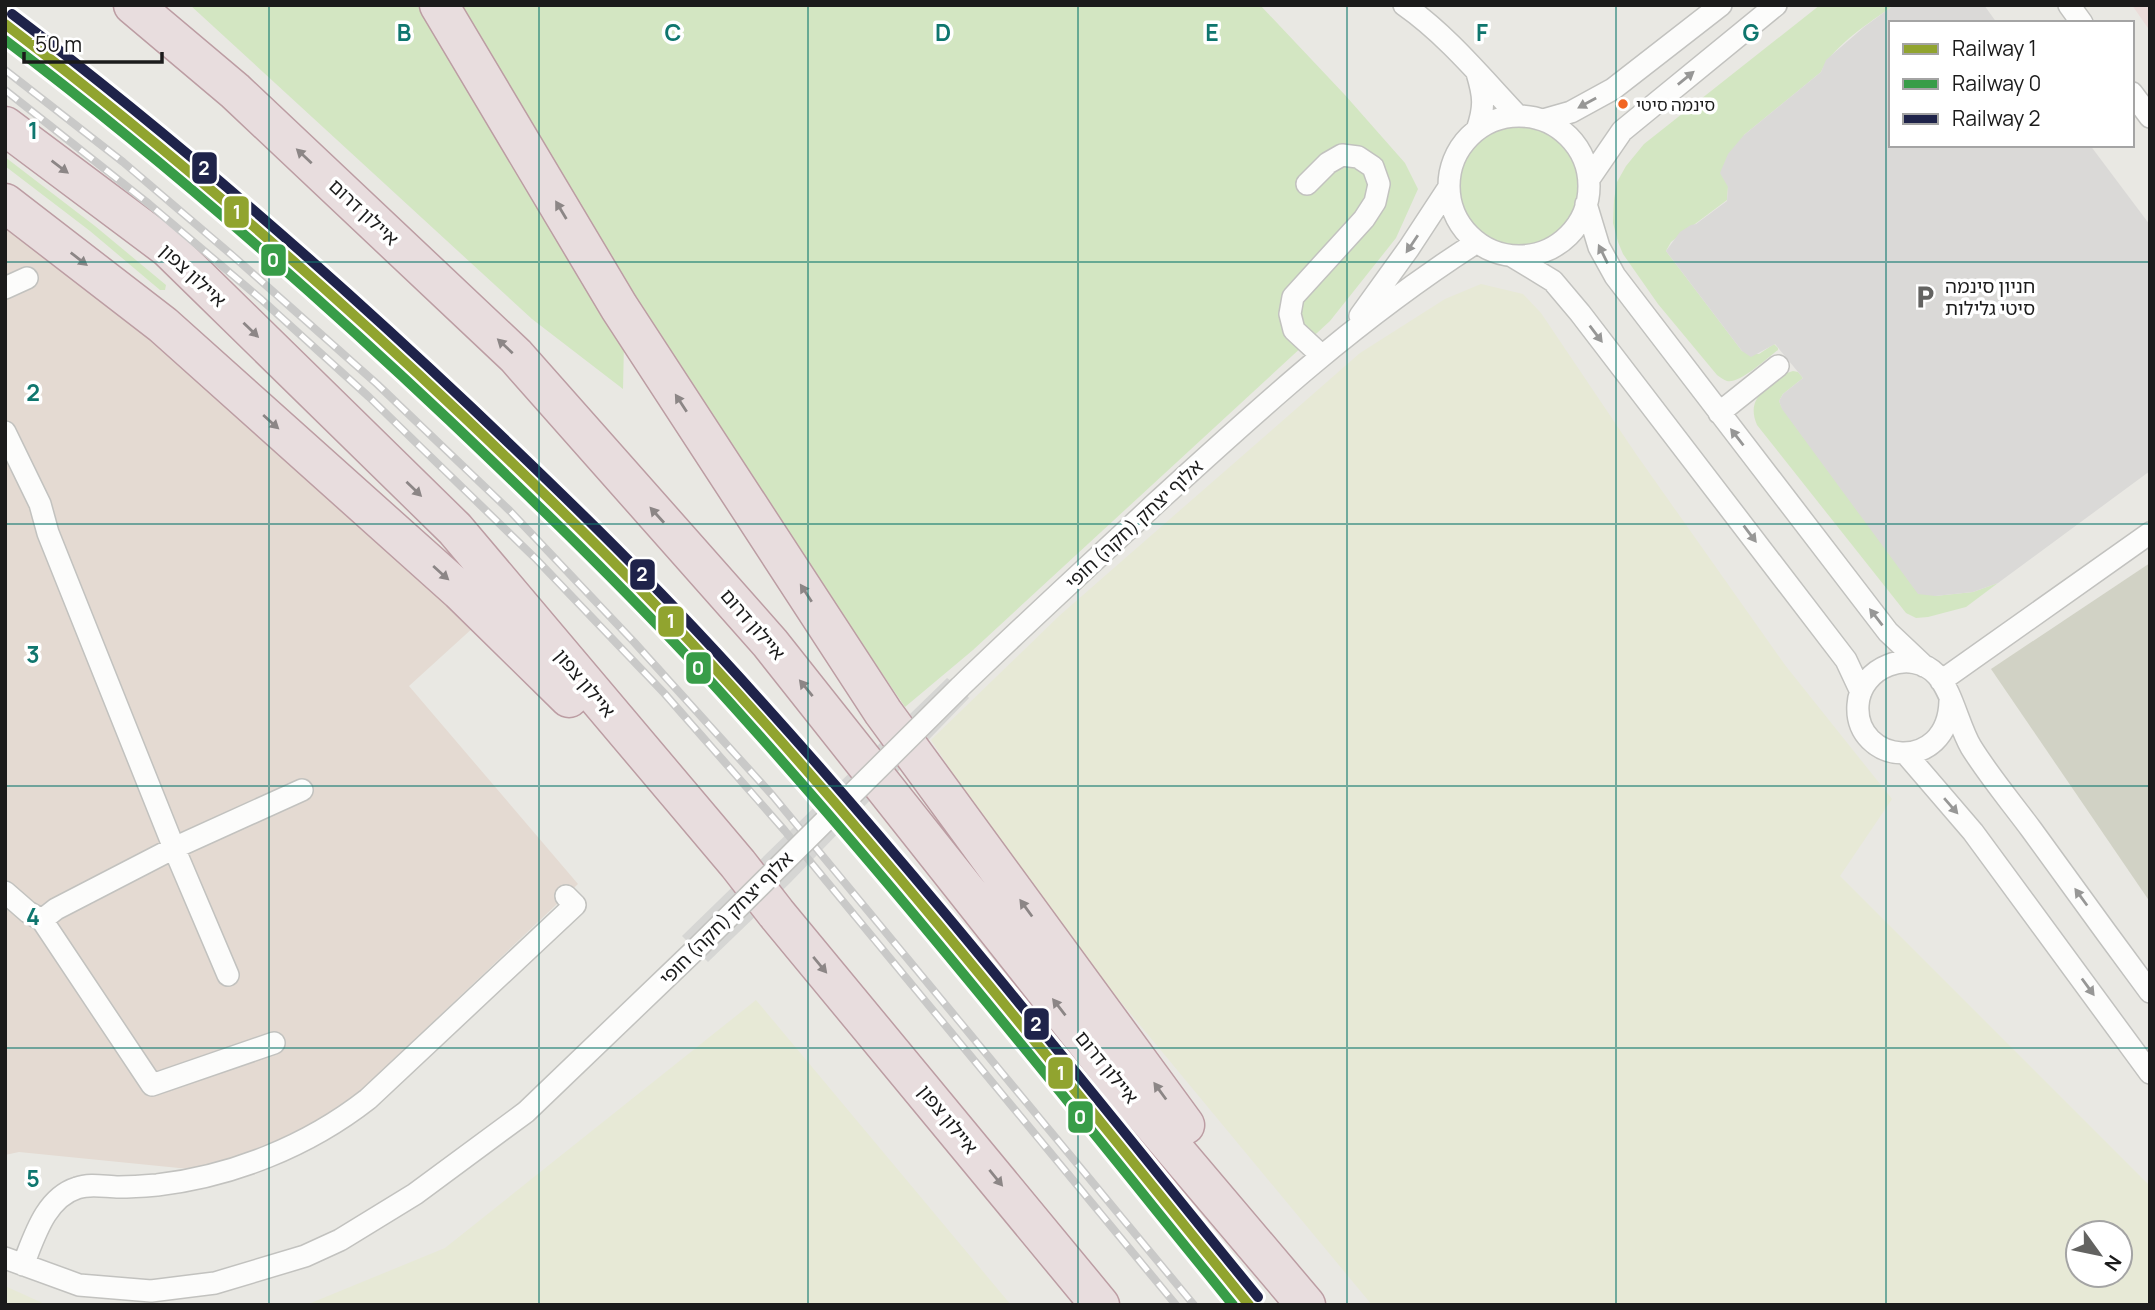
<svg xmlns="http://www.w3.org/2000/svg" width="2155" height="1310" font-family="Manrope,'Noto Sans Hebrew',sans-serif">
<style>
.commercial{fill:#ebdcd9}
.military{fill:#e4dad2}
.construction{fill:#d1d2c5}
.farmland{fill:#e7e9d6;fill-rule:evenodd}
.grass{fill:#d3e6c2}
.parking{fill:#dad9d7}
.pier{fill:#d6d6d4}
.lines{fill:none;stroke-linecap:round;stroke-linejoin:round}
.minor-casing{stroke:#c2c2bf;stroke-width:24}
.motorway-casing{stroke:#bc9da3;stroke-width:41}
.minor{stroke:#fcfcfb;stroke-width:21}
.motorway{stroke:#e8ddde;stroke-width:38}
.rail-casing{stroke:#c9c9c8;stroke-width:8}
.rail{stroke:#fff;stroke-width:5;stroke-dasharray:16;stroke-linecap:butt}
.minor-bridge-casing{stroke:#c2c2bf;stroke-width:24;stroke-linecap:butt}
.minor-bridge{stroke:#fcfcfb;stroke-width:21}
.rail-1-casing{stroke:#fff;stroke-width:16}
.rail-2-casing{stroke:#fff;stroke-width:16}
.rail-3-casing{stroke:#fff;stroke-width:16}
.rail-1{stroke:#91a42f;stroke-width:10}
.rail-2{stroke:#389d48;stroke-width:10}
.rail-3{stroke:#1f234a;stroke-width:10}
.oneway{fill:#979796}
.oneway2{fill:#8c8686}
.grid{fill:none;stroke:#0f766e;stroke-width:2;stroke-opacity:0.55}
.bus-dot{fill:#f26522;stroke:#fff;stroke-width:2.5}
.labels{text-anchor:middle;dominant-baseline:central;stroke-width:7;stroke-linejoin:round;paint-order:stroke}
.bus-label{font-size:17px;fill:#1b1b1b;stroke:#fff;text-anchor:start}
.street-label{font-size:19px;fill:#1b1b1b;stroke:#fff}
.poi-label{font-size:19px;fill:#1b1b1b;stroke:#fff;text-anchor:start}
.grid-label{font-size:23px;text-anchor:middle;font-weight:bold;fill:#0f766e;stroke:#fff;stroke-width:7;stroke-linejoin:round;paint-order:stroke}
.line-badge{stroke:#fff;stroke-width:2.5}
.badge-label{font-size:19px;text-anchor:middle;font-weight:bold;fill:#fff}
</style>
<rect width="100%" height="100%" fill="#e9e8e3"/>
<path class="commercial" d="M2132 5H2150V31Z"/>
<path class="military" d="M5 221 153 340 475 626 409 686 578 884 350 1101 275 1147 189 1169 19 1152 5 1155Z"/>
<path class="construction" d="M2150 563V902L1991 669Z"/>
<path class="farmland" d="M1481 284 1523 294 1541 313 1636 454 1785 665 1892 799 1840 876 2150 1186V1305H1372L1115 995 979 814 931 740 1059 616 1360 353 1445 299ZM2078 1233H2120V1275H2078Z
M756 1000 1011 1305H306L445 1248Z
M5 1286 47 1305H5Z"/>
<path class="grass" d="M190 5H417L624 343 623 389 532 319Z
M449 5H1260L1345 95 1405 163 1418 189 1396 238 1330 321 973 650 905 707 648 331Z
M1820 5H1894C1871 22 1833 45 1821 72L1744 135 1728 187 1727 200 1671 242 1666 251 1742 351 1759 354 1774 344 1778 348V350C1767 358 1740 384 1727 381 1724 380 1720 377 1717 375L1658 304 1623 254 1618 242 1613 223 1614 200 1617 182 1626 166 1644 144Z
M1457 186a62 62 0 1 1 124 0a62 62 0 1 1-124 0Z
M5 157 95 226 166 285 165 290H160L90 231 5 166Z
M1793 371 1798 372 1803 378 1783 394 1779 401 1782 408 1935 596 1973 592 1998 583 1966 607 1928 617 1916 618 1906 613 1757 425C1745 397 1768 388 1787 373Z"/>
<path class="parking" d="M1894 5H1984L1997 23H1891V145H2090L2150 225V471L1998 583 1973 592 1935 596 1918 594 1782 409 1779 401 1783 394 1803 378 1775 344 1751 357 1742 351 1666 251 1680 232 1691 225 1696 224 1727 201 1728 187 1720 173 1728 154 1744 135 1821 72 1826 60 1864 27Z"/>
<path class="pier" d="M947 678 960 687 969 698 790 883 708 962 682 936Z"/>
<g class="lines">
<g class="minor-casing">
<path id="minor" d="M1404 5C1447 35 1482 78 1518 116
M2069 5 2082 23
M1477 73C1484 96 1485 107 1477 130
M2132 93 2150 117
M1449 186a70 70 0 1 1 140 0a70 70 0 1 1-140 0Z
M1543 120 1571 112 1613 89 1721 5
M1589 179 1622 131 1776 5
M1307 184 1328 163 1342 155 1358 157 1373 167 1379 184 1375 202 1364 219 1293 297 1290 314 1294 330 1321 355
M1586 204 1599 247 1615 276 1888 632 1924 666
M1512 256 1553 281 1580 313 1846 660 1861 692
M5 288 27 278
M1360 316 1409 248 1449 187
M1719 413 1778 366
M5 432 40 504 48 533 174 848 228 975
M1941 681 2150 533
M960 687C1025 624 1091 564 1157 502 1261 407 1358 318 1477 242
M1950 701C1948 775 1854 764 1858 705 1860 667 1911 647 1937 675 1952 691 1959 727 1971 747 1989 776 2011 802 2031 829 2070 883 2110 938 2150 992
M1906 754 1973 832 2150 1073
M5 892 28 912 42 920 152 1085 274 1043
M42 920 56 909 174 848 302 790
M5 1258 79 1285 151 1291 215 1283 305 1256 340 1240 415 1194 526 1112 695 950
M23 1265C34 1238 45 1198 77 1188 90 1183 106 1187 119 1187 132 1187 145 1186 157 1185 233 1176 308 1146 368 1099L575 905 566 896"/>
</g>
<g class="motorway-casing">
<path id="motorway" d="M133 5 235 91 516 356 770 643 1129 1096 1306 1305
M439 5 619 307 883 712 1185 1125
M5 126 168 248 455 529 738 864 776 913 1100 1305
M5 203 163 325 460 591 569 698"/>
</g>
<use href="#minor" class="minor"/>
<use href="#motorway" class="motorway"/>
<g class="rail-casing">
<path id="rail" d="M5 70 123 162 233 256 377 384 510 511 634 642 773 796 1194 1305
M5 90 149 204 262 300 369 397 537 560 664 693 785 831 1176 1305"/>
</g>
<use href="#rail" class="rail"/>
<g class="minor-bridge-casing">
<path id="minor-bridge" d="M695 950 960 687"/>
</g>
<use href="#minor-bridge" class="minor-bridge"/>
<g class="rail-1-casing">
<path id="rail-1" d="M5 24C165 146 317 278 463 416 548 497 632 578 711 664 900 869 1073 1089 1249 1305"/>
</g>
<g class="rail-2-casing">
<path id="rail-2" d="M5 40C161 158 308 287 450 421 536 503 621 585 702 672 888 875 1059 1091 1233 1305"/>
</g>
<g class="rail-3-casing">
<path id="rail-3" d="M12 14C173 136 324 268 471 407 556 488 640 569 719 655 909 861 1082 1081 1258 1297"/>
</g>
<use href="#rail-1" class="rail-1"/>
<use href="#rail-2" class="rail-2"/>
<use href="#rail-3" class="rail-3"/>
</g>
<defs><path id="oneway-solid" d="M-6-.8H1V-3.2L6.5 0L1 3.2V.8H-6Z" transform="scale(1.75)"/></defs>
<g class="oneway">
<use href="#oneway-solid" transform="translate(1686 78) rotate(-39)"/>
<use href="#oneway-solid" transform="translate(1587 103) rotate(151)"/>
<use href="#oneway-solid" transform="translate(1412 244) rotate(124)"/>
<use href="#oneway-solid" transform="translate(1603 254) rotate(-116)"/>
<use href="#oneway-solid" transform="translate(1596 334) rotate(53)"/>
<use href="#oneway-solid" transform="translate(1737 437) rotate(-128)"/>
<use href="#oneway-solid" transform="translate(1750 534) rotate(53)"/>
<use href="#oneway-solid" transform="translate(1876 617) rotate(-128)"/>
<use href="#oneway-solid" transform="translate(1951 806) rotate(49)"/>
<use href="#oneway-solid" transform="translate(2081 897) rotate(-126)"/>
<use href="#oneway-solid" transform="translate(2088 987) rotate(54)"/>
</g>
<g class="oneway2">
<use href="#oneway-solid" transform="translate(304 156) rotate(-137)"/>
<use href="#oneway-solid" transform="translate(60 167) rotate(37)"/>
<use href="#oneway-solid" transform="translate(561 210) rotate(-121)"/>
<use href="#oneway-solid" transform="translate(79 259) rotate(38)"/>
<use href="#oneway-solid" transform="translate(251 330) rotate(44)"/>
<use href="#oneway-solid" transform="translate(505 346) rotate(-137)"/>
<use href="#oneway-solid" transform="translate(681 403) rotate(-123)"/>
<use href="#oneway-solid" transform="translate(271 422) rotate(42)"/>
<use href="#oneway-solid" transform="translate(414 489) rotate(44)"/>
<use href="#oneway-solid" transform="translate(657 515) rotate(-132)"/>
<use href="#oneway-solid" transform="translate(441 573) rotate(42)"/>
<use href="#oneway-solid" transform="translate(806 593) rotate(-123)"/>
<use href="#oneway-solid" transform="translate(806 688) rotate(-129)"/>
<use href="#oneway-solid" transform="translate(1026 908) rotate(-126)"/>
<use href="#oneway-solid" transform="translate(820 965) rotate(50)"/>
<use href="#oneway-solid" transform="translate(1059 1007) rotate(-128)"/>
<use href="#oneway-solid" transform="translate(1160 1091) rotate(-126)"/>
<use href="#oneway-solid" transform="translate(996 1178) rotate(51)"/>
</g>
<path class="grid" d="M269 5V1305M539 5V1305M808 5V1305M1078 5V1305M1347 5V1305M1616 5V1305M1886 5V1305M5 262H2150M5 524H2150M5 786H2150M5 1048H2150"/>
<defs>
<g id="parking-bare" transform="scale(1.89)"><path d="M-3.5-5.5H1a3.5 3.5 0 0 1 0 7H-1V5.5H-3.5ZM-1-3.4V-.6H.8a1.4 1.4 0 0 0 0-2.8Z" fill="#636361" stroke="#fff" stroke-width="2.5" paint-order="stroke"/></g>
</defs>
<g fill-rule="evenodd">
<use href="#parking-bare" x="1925" y="297"/>
</g>
<circle class="bus-dot" cx="1623" cy="104" r="6"/>
<g class="labels">
<g class="bus-label">
<text x="1636" y="104">סינמה סיטי</text>
</g>
<g class="street-label">
<text transform="translate(364 212) rotate(43)">איילון דרום</text>
<text transform="translate(193 275) rotate(43)">איילון צפון</text>
<text transform="translate(1134 524) rotate(-43)">אלוף יצחק (חקה) חופי</text>
<text transform="translate(753 624) rotate(49)">איילון דרום</text>
<text transform="translate(585 683) rotate(50)">איילון צפון</text>
<text transform="translate(726 918) rotate(-45)">אלוף יצחק (חקה) חופי</text>
<text transform="translate(1107 1067) rotate(51)">איילון דרום</text>
<text transform="translate(948 1119) rotate(51)">איילון צפון</text>
</g>
<g class="poi-label">
<text x="1945" y="286">חניון סינמה<tspan x="1945" dy="22">סיטי גלילות</tspan></text>
</g>
</g>
<g class="grid-label">
<text x="404" y="41">B</text>
<text x="673" y="41">C</text>
<text x="943" y="41">D</text>
<text x="1212" y="41">E</text>
<text x="1482" y="41">F</text>
<text x="1751" y="41">G</text>
<text x="33" y="139">1</text>
<text x="33" y="401">2</text>
<text x="33" y="663">3</text>
<text x="33" y="925">4</text>
<text x="33" y="1187">5</text>
</g>
<g class="line-badge">
<rect x="191" y="151" width="27" height="34" rx="7" fill="#1f234a"/>
<rect x="223" y="195" width="27" height="34" rx="7" fill="#91a42f"/>
<rect x="260" y="243" width="27" height="34" rx="7" fill="#389d48"/>
<rect x="629" y="558" width="27" height="33" rx="7" fill="#1f234a"/>
<rect x="657" y="605" width="28" height="33" rx="7" fill="#91a42f"/>
<rect x="685" y="651" width="27" height="34" rx="7" fill="#389d48"/>
<rect x="1023" y="1007" width="27" height="34" rx="7" fill="#1f234a"/>
<rect x="1047" y="1056" width="27" height="34" rx="7" fill="#91a42f"/>
<rect x="1067" y="1100" width="27" height="34" rx="7" fill="#389d48"/>
</g>
<g class="badge-label">
<text x="204" y="175">2</text>
<text x="237" y="219">1</text>
<text x="273" y="267">0</text>
<text x="642" y="581">2</text>
<text x="671" y="628">1</text>
<text x="698" y="675">0</text>
<text x="1036" y="1031">2</text>
<text x="1061" y="1080">1</text>
<text x="1080" y="1124">0</text>
</g>
<rect width="2155" height="1310" fill="none" stroke="#1b1b1b" stroke-width="14"/>
<rect x="1889" y="21" width="245" height="126" fill="#ffffff" stroke="#a4a4a4" stroke-width="2"/>
<rect x="1903" y="44" width="35" height="10" fill="#91a42f" stroke="#a4a4a4" stroke-width="2"/>
<text x="1952" y="56" font-size="21" fill="#1b1b1b">Railway 1</text>
<rect x="1903" y="79" width="35" height="10" fill="#389d48" stroke="#a4a4a4" stroke-width="2"/>
<text x="1952" y="91" font-size="21" fill="#1b1b1b">Railway 0</text>
<rect x="1903" y="114" width="35" height="10" fill="#1f234a" stroke="#a4a4a4" stroke-width="2"/>
<text x="1952" y="126" font-size="21" fill="#1b1b1b">Railway 2</text>
<g transform="translate(2099 1254) rotate(123)"><circle r="33" fill="#ffffff" stroke="#a4a4a4" stroke-width="2"/>
<path d="M0-5L12 26L0 18L-12 26Z" fill="#636361"/>
<text y="-10" font-size="19" font-weight="bold" text-anchor="middle" fill="#1b1b1b">N</text>
</g>
<path d="M24 52v10h138v-10" fill="none" stroke="#1b1b1b" stroke-width="3.5"/>
<text x="35" y="52" font-size="21" fill="#1b1b1b" stroke="#ffffff" stroke-width="5" paint-order="stroke">50 m</text>
</svg>
